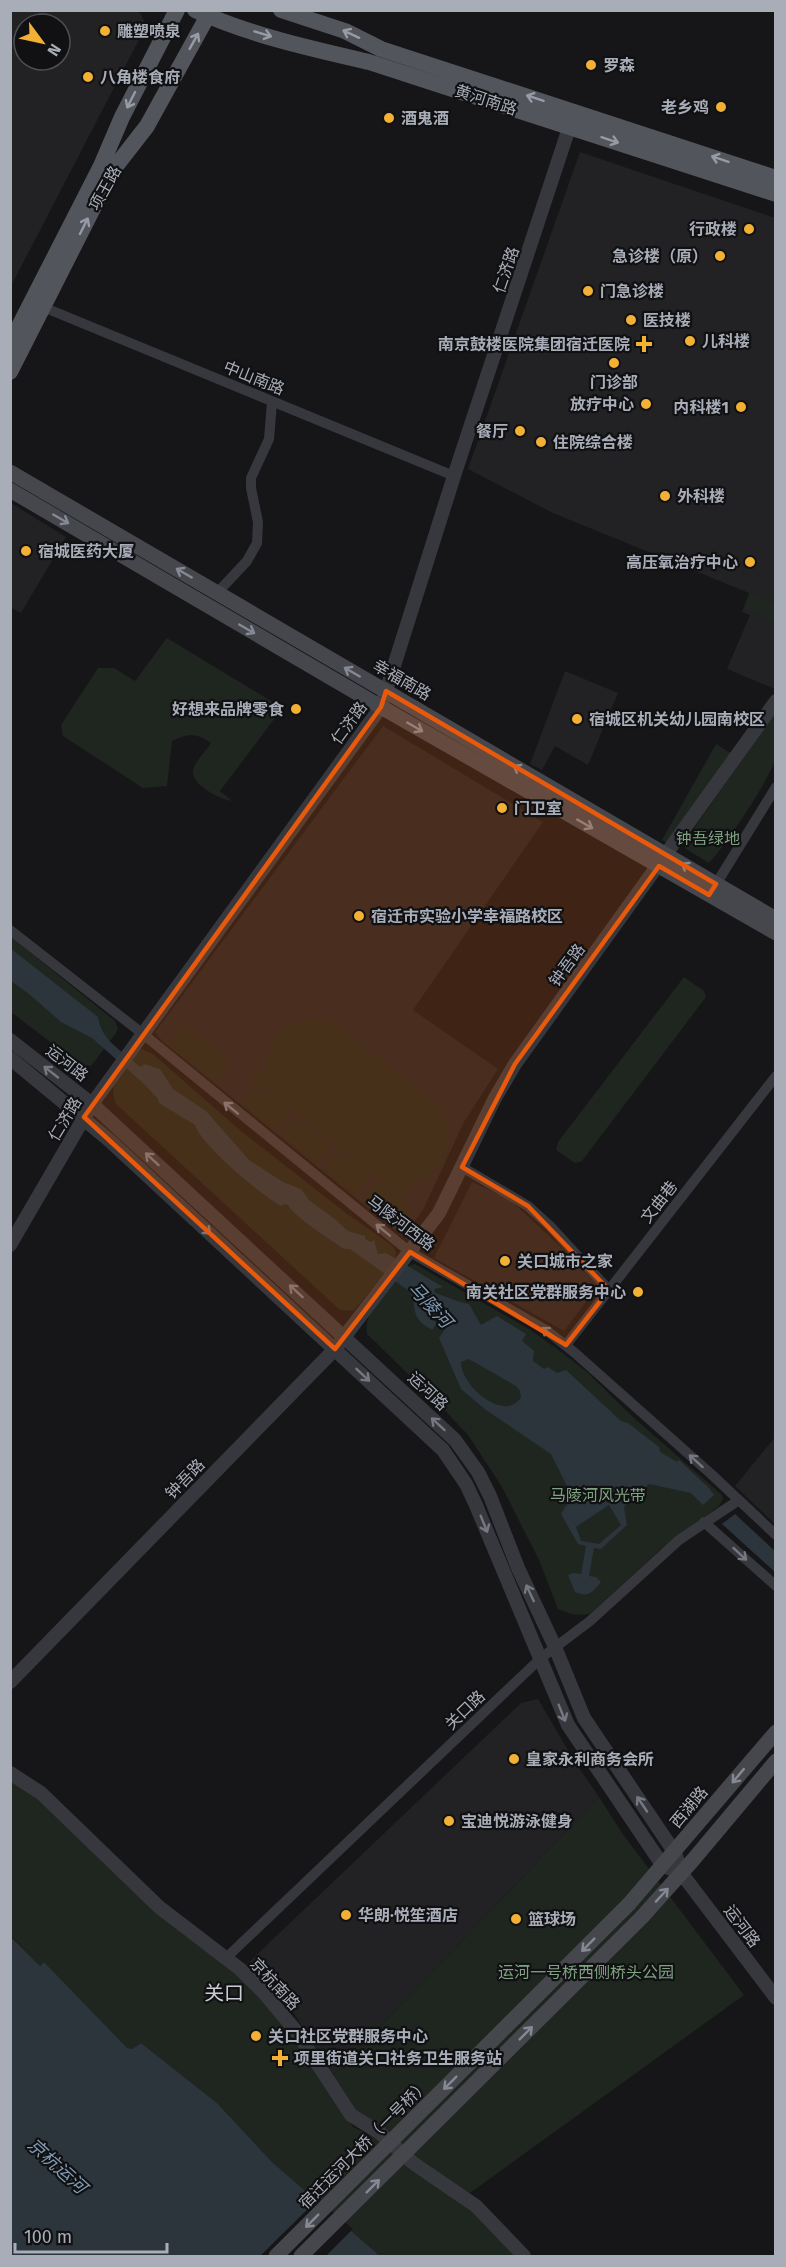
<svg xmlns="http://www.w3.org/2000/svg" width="786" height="2267" font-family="'Fira Sans','Noto Sans SC',sans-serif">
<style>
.built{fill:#222225;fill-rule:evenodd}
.green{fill:#1e261f}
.water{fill:#2c353c;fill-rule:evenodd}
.pier{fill:#161618}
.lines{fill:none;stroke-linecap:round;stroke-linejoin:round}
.minor{stroke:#37383d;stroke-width:10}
.tertiary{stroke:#37383d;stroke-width:14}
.secondary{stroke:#45474d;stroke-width:15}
.primary{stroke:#53555c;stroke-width:16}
.secondary-bridge{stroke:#45474d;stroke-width:15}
.oneway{stroke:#979ba6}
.oneway2{stroke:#858993}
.oneway3{stroke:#757881}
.marked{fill:#e8590c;fill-opacity:0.2;stroke:#e8590c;stroke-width:4.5;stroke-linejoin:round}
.poi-dot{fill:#f2b134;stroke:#111113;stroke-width:2}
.labels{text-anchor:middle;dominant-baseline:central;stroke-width:4.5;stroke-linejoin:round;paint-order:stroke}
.poi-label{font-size:16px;font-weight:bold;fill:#a8adb8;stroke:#111113;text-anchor:start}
.street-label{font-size:16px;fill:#a8adb8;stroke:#111113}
.park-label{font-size:16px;fill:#7fa381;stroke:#111113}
.water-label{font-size:18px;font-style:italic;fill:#7f9bb3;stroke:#111113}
.quarter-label{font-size:20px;fill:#c9ccd4;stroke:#111113}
</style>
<rect width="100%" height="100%" fill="#161618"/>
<path class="built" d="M11 10 135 11 140 13 144 21 143 32 11 286ZM24 24H60V60H24Z
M580 152 775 218V689L727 669 750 615 742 612 749 593 553 513 468 469Z
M11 503 66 537 21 613 11 608Z
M565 671 618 693 588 765 555 746 542 770 530 764Z
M383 726 543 822 413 1010 498 1069 464 1122 423 1210 403 1236 162 1041 155 1032Z
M472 1182 509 1199 559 1245 598 1286 564 1331 434 1258Z
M775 1437V1524L735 1486Z
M538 1699 573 1759 599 1797 333 2076 290 2007 247 1964 521 1703Z"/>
<path class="green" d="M750 593 775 604V622L744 608Z
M167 638 276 704 275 718 220 791 232 801C221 800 191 785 193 771 194 762 206 751 211 743 197 733 188 733 172 741L167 786 143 788 63 736 61 725 98 668H114L135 681Z
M775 714C776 727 777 742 776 756 772 777 725 846 709 863L686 849 684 846 687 838Z
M716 744 734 755 671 845 662 840Z
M10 936 115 1021 118 1029 116 1033 91 1066 79 1064 11 1012Z
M684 977 704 991 706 997 582 1161 575 1163 556 1150 558 1142Z
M303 1019 325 1020 333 1022 438 1105C453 1130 456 1159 429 1177 422 1181 414 1182 406 1184L411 1188 403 1198 248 1075 255 1065 266 1073C267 1045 275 1028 303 1019Z
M185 1024 230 1063 213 1081 169 1043Z
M142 1049 153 1054 241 1131 346 1213 393 1246 396 1253 395 1260 356 1308 352 1311 340 1310 116 1104C106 1083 125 1067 137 1051Z
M256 1086 290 1112 275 1130 242 1105Z
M296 1118 330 1144 316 1162 282 1137Z
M337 1150 370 1176 356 1195 323 1169Z
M378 1181 411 1208 397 1225 364 1198Z
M415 1264 529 1329 556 1348 587 1372 633 1417 722 1495 723 1499 719 1506 662 1548 591 1613C580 1617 569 1614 558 1609L539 1560 502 1487 468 1435 438 1403 367 1334C363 1309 390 1288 405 1269L410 1265Z
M10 1777 18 1782 230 1967 293 2034 353 2127 379 2140 409 2169 473 2209 516 2256H380L272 2162 217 2103 141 2043 132 2049H127L44 1962 40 1966 11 1936Z
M599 1797 622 1833 744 1995 470 2193 450 2182 363 2118 353 2108 333 2076Z"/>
<path class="water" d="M10 948 98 1017C101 1040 122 1051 139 1066L142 1067 144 1064 160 1069 173 1089 206 1111 249 1160 283 1182 301 1189 309 1200 336 1220 348 1231 365 1236V1239L371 1242 374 1240 378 1254 386 1253 443 1287 434 1289 435 1293C448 1297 457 1302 469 1304L481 1325 497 1316 526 1334 522 1341 534 1351 533 1361 544 1369 548 1367 557 1373 566 1370 621 1421 628 1423 659 1447 660 1452 677 1462 679 1460 709 1488 714 1495 703 1505 691 1493 649 1484 624 1507 627 1525 601 1549 594 1548 589 1576 596 1577 601 1582C593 1592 588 1598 575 1592L568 1575 573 1573 581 1574 586 1546 578 1544 561 1514 572 1496 551 1454 486 1410 461 1389 439 1338 447 1326 433 1317 432 1319 437 1323 432 1330C428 1327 422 1324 419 1320 412 1312 416 1300 409 1291L350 1249H344C331 1240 293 1216 288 1205L285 1204 281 1206C261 1195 201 1145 195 1125L159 1103 158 1099 143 1083 92 1038 61 1022 29 994 11 981ZM469 1359 516 1386 520 1391 521 1397C505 1424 460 1385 461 1362ZM609 1505 621 1525 599 1544 581 1541 576 1527Z
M735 1514 775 1551V1572L722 1524Z
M10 1936 40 1966 44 1962 127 2048 132 2049 141 2043 217 2103 272 2162 380 2256H11Z"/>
<path class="pier" d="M318 2199 353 2229 326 2256H260Z"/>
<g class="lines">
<path class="minor" d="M43 307 454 476
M217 593 247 561 257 543 258 522 251 488V478L269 439 272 402
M713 889 776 787
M10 930 143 1034 410 1252 546 1330 575 1353 710 1473 776 1535
M462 1167 528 1206 550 1226 609 1290
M566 1345 776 1076
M704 1522 776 1586
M226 1958 541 1658 590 1621 679 1540 739 1500"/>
<path class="tertiary" d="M10 1040 92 1104 455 1440 478 1472 490 1496 518 1568 555 1647 584 1718 675 1853 682 1874 776 1998
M10 1058 109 1140 443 1450 466 1484 475 1503 568 1725 663 1866 671 1869
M10 1245 92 1104 381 707 454 476 572 119
M10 1682 335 1349 439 1213 495 1098 515 1064 776 701
M10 1773 41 1793 159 1907 240 1969 264 1993 296 2031 351 2115 380 2133 413 2163 476 2206 524 2256"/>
<path class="secondary" d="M10 472 776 919
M10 490 381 707 776 933
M629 1904 776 1732
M642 1917 693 1860 776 1761"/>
<path class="primary" d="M195 10C249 35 312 49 369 62L776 194
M281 10 345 31 381 49 776 178
M10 344 101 166 122 117 177 10
M10 372 112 171 147 126 211 10"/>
<path class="secondary-bridge" d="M276 2256 629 1904
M301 2256 642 1917"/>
</g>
<defs><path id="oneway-shaft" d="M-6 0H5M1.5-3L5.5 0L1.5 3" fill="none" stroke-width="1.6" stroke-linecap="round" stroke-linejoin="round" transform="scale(1.5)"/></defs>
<g class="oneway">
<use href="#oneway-shaft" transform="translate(263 34) rotate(17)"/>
<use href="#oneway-shaft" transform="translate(351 34) rotate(-155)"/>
<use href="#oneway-shaft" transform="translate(194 41) rotate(-61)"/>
<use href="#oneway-shaft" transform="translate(535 98) rotate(-162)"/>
<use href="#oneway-shaft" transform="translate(131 100) rotate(117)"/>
<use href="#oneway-shaft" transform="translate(610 140) rotate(18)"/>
<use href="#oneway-shaft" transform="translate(720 159) rotate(-161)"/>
<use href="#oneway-shaft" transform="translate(84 226) rotate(-63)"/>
</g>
<g class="oneway2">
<use href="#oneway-shaft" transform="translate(61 519) rotate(30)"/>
<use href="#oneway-shaft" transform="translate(184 573) rotate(-150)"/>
<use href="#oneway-shaft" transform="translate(247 629) rotate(30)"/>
<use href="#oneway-shaft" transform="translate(352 672) rotate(-150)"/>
<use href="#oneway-shaft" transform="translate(415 727) rotate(30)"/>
<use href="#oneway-shaft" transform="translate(521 770) rotate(-150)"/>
<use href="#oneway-shaft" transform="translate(585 824) rotate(30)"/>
<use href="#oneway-shaft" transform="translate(689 868) rotate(-148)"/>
<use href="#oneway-shaft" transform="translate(738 1776) rotate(130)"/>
<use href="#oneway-shaft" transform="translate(662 1895) rotate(-47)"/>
<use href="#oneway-shaft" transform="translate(588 1945) rotate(135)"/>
<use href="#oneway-shaft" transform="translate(526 2033) rotate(-45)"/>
<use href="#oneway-shaft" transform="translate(450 2083) rotate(135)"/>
<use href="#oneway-shaft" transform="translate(373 2186) rotate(-45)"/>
<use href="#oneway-shaft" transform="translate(312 2221) rotate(135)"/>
</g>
<g class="oneway3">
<use href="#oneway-shaft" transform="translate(51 1072) rotate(-142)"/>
<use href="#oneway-shaft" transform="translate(231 1108) rotate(-141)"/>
<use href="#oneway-shaft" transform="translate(152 1159) rotate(-137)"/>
<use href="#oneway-shaft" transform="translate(204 1228) rotate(42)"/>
<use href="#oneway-shaft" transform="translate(383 1230) rotate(-141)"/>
<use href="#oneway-shaft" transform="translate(296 1291) rotate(-137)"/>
<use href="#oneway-shaft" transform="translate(549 1333) rotate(-144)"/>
<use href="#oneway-shaft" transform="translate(363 1375) rotate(43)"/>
<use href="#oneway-shaft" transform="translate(438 1424) rotate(-137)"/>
<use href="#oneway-shaft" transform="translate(696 1461) rotate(-138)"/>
<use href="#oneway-shaft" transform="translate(484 1524) rotate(68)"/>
<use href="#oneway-shaft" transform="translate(740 1554) rotate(42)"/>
<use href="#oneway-shaft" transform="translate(530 1593) rotate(-115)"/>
<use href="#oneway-shaft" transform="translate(562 1713) rotate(68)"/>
<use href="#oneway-shaft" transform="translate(642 1804) rotate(-124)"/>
</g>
<path class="marked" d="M386 691 716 884 709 895 659 866 515 1064 462 1167 528 1206 609 1290 566 1345 410 1252 335 1349 84 1117 381 707Z"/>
<g class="poi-dot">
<circle cx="105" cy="31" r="6"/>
<circle cx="591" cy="65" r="6"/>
<circle cx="88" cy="77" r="6"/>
<circle cx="721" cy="107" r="6"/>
<circle cx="389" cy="118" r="6"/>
<circle cx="749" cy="229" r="6"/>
<circle cx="720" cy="256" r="6"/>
<circle cx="588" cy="291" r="6"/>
<circle cx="631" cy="320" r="6"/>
<circle cx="690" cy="341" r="6"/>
<path d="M641 335h6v6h6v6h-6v6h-6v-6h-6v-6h6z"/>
<circle cx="614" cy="363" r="6"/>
<circle cx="646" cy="404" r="6"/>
<circle cx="741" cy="407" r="6"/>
<circle cx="520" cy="431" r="6"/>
<circle cx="541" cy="442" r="6"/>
<circle cx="665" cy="496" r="6"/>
<circle cx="26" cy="551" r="6"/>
<circle cx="750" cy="562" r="6"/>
<circle cx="296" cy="709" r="6"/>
<circle cx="577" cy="719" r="6"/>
<circle cx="502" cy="808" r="6"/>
<circle cx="359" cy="916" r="6"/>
<circle cx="505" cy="1261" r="6"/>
<circle cx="638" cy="1292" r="6"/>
<circle cx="514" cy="1759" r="6"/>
<circle cx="449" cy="1821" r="6"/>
<circle cx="346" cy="1915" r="6"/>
<circle cx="516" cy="1919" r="6"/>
<circle cx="256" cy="2036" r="6"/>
<path d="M277 2049h6v6h6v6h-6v6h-6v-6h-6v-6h6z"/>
</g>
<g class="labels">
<g class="poi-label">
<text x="117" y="31">雕塑喷泉</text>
<text x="603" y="65">罗森</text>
<text x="100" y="77">八角楼食府</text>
<text x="709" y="107" text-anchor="end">老乡鸡</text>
<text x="401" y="118">酒鬼酒</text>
<text x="737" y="229" text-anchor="end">行政楼</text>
<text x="708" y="256" text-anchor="end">急诊楼（原）</text>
<text x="600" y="291">门急诊楼</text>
<text x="643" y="320">医技楼</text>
<text x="702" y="341">儿科楼</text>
<text x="630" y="344" text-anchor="end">南京鼓楼医院集团宿迁医院</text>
<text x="614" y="382" text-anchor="middle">门诊部</text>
<text x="634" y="404" text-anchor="end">放疗中心</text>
<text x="729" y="407" text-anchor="end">内科楼1</text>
<text x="508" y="431" text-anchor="end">餐厅</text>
<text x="553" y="442">住院综合楼</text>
<text x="677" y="496">外科楼</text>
<text x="38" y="551">宿城医药大厦</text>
<text x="738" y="562" text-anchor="end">高压氧治疗中心</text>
<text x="284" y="709" text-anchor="end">好想来品牌零食</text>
<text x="589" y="719">宿城区机关幼儿园南校区</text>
<text x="514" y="808">门卫室</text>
<text x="371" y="916">宿迁市实验小学幸福路校区</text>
<text x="517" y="1261">关口城市之家</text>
<text x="626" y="1292" text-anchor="end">南关社区党群服务中心</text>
<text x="526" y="1759">皇家永利商务会所</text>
<text x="461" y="1821">宝迪悦游泳健身</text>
<text x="358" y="1915">华朗·悦笙酒店</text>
<text x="528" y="1919">篮球场</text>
<text x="268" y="2036">关口社区党群服务中心</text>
<text x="294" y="2058">项里街道关口社务卫生服务站</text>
</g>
<g class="street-label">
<text transform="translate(486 100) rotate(18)">黄河南路</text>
<text transform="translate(105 188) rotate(-61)">项王路</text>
<text transform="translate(506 270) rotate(-71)">仁济路</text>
<text transform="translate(254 378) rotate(22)">中山南路</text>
<text transform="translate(402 680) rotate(30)">幸福南路</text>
<text transform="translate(349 723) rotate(-54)">仁济路</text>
<text transform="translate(567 965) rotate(-54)">钟吾路</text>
<text transform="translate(67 1063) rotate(38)">运河路</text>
<text transform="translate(65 1119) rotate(-59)">仁济路</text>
<text transform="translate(659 1202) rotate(-52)">文曲巷</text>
<text transform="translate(401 1223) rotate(37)">马陵河西路</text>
<text transform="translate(428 1391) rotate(43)">运河路</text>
<text transform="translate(185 1479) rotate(-46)">钟吾路</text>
<text transform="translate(465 1710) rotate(-44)">关口路</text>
<text transform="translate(689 1807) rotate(-50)">西湖路</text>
<text transform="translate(742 1926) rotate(53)">运河路</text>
<text transform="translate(275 1984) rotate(47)">京杭南路</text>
<text transform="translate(364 2144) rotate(-45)">宿迁运河大桥（一号桥）</text>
</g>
<g class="park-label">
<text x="708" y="838">钟吾绿地</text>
<text x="598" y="1495">马陵河风光带</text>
<text x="586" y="1972">运河一号桥西侧桥头公园</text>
</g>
<g class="water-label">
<text transform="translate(430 1305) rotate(47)">马陵河</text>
<text transform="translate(57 2166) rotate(42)">京杭运河</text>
</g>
<g class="quarter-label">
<text x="224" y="1993">关口</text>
</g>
</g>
<rect width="786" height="2267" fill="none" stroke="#a8adb8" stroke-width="24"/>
<g transform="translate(42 42) rotate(123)"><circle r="28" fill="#111113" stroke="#4d4f55" stroke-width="1.5"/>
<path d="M0-4.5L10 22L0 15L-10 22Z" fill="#f2b134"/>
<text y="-9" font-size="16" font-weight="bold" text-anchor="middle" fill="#a8adb8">N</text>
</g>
<path d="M15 2243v9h152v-9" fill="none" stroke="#a8adb8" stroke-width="3"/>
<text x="24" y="2243" font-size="18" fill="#a8adb8" stroke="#111113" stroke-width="4.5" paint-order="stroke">100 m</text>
</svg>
